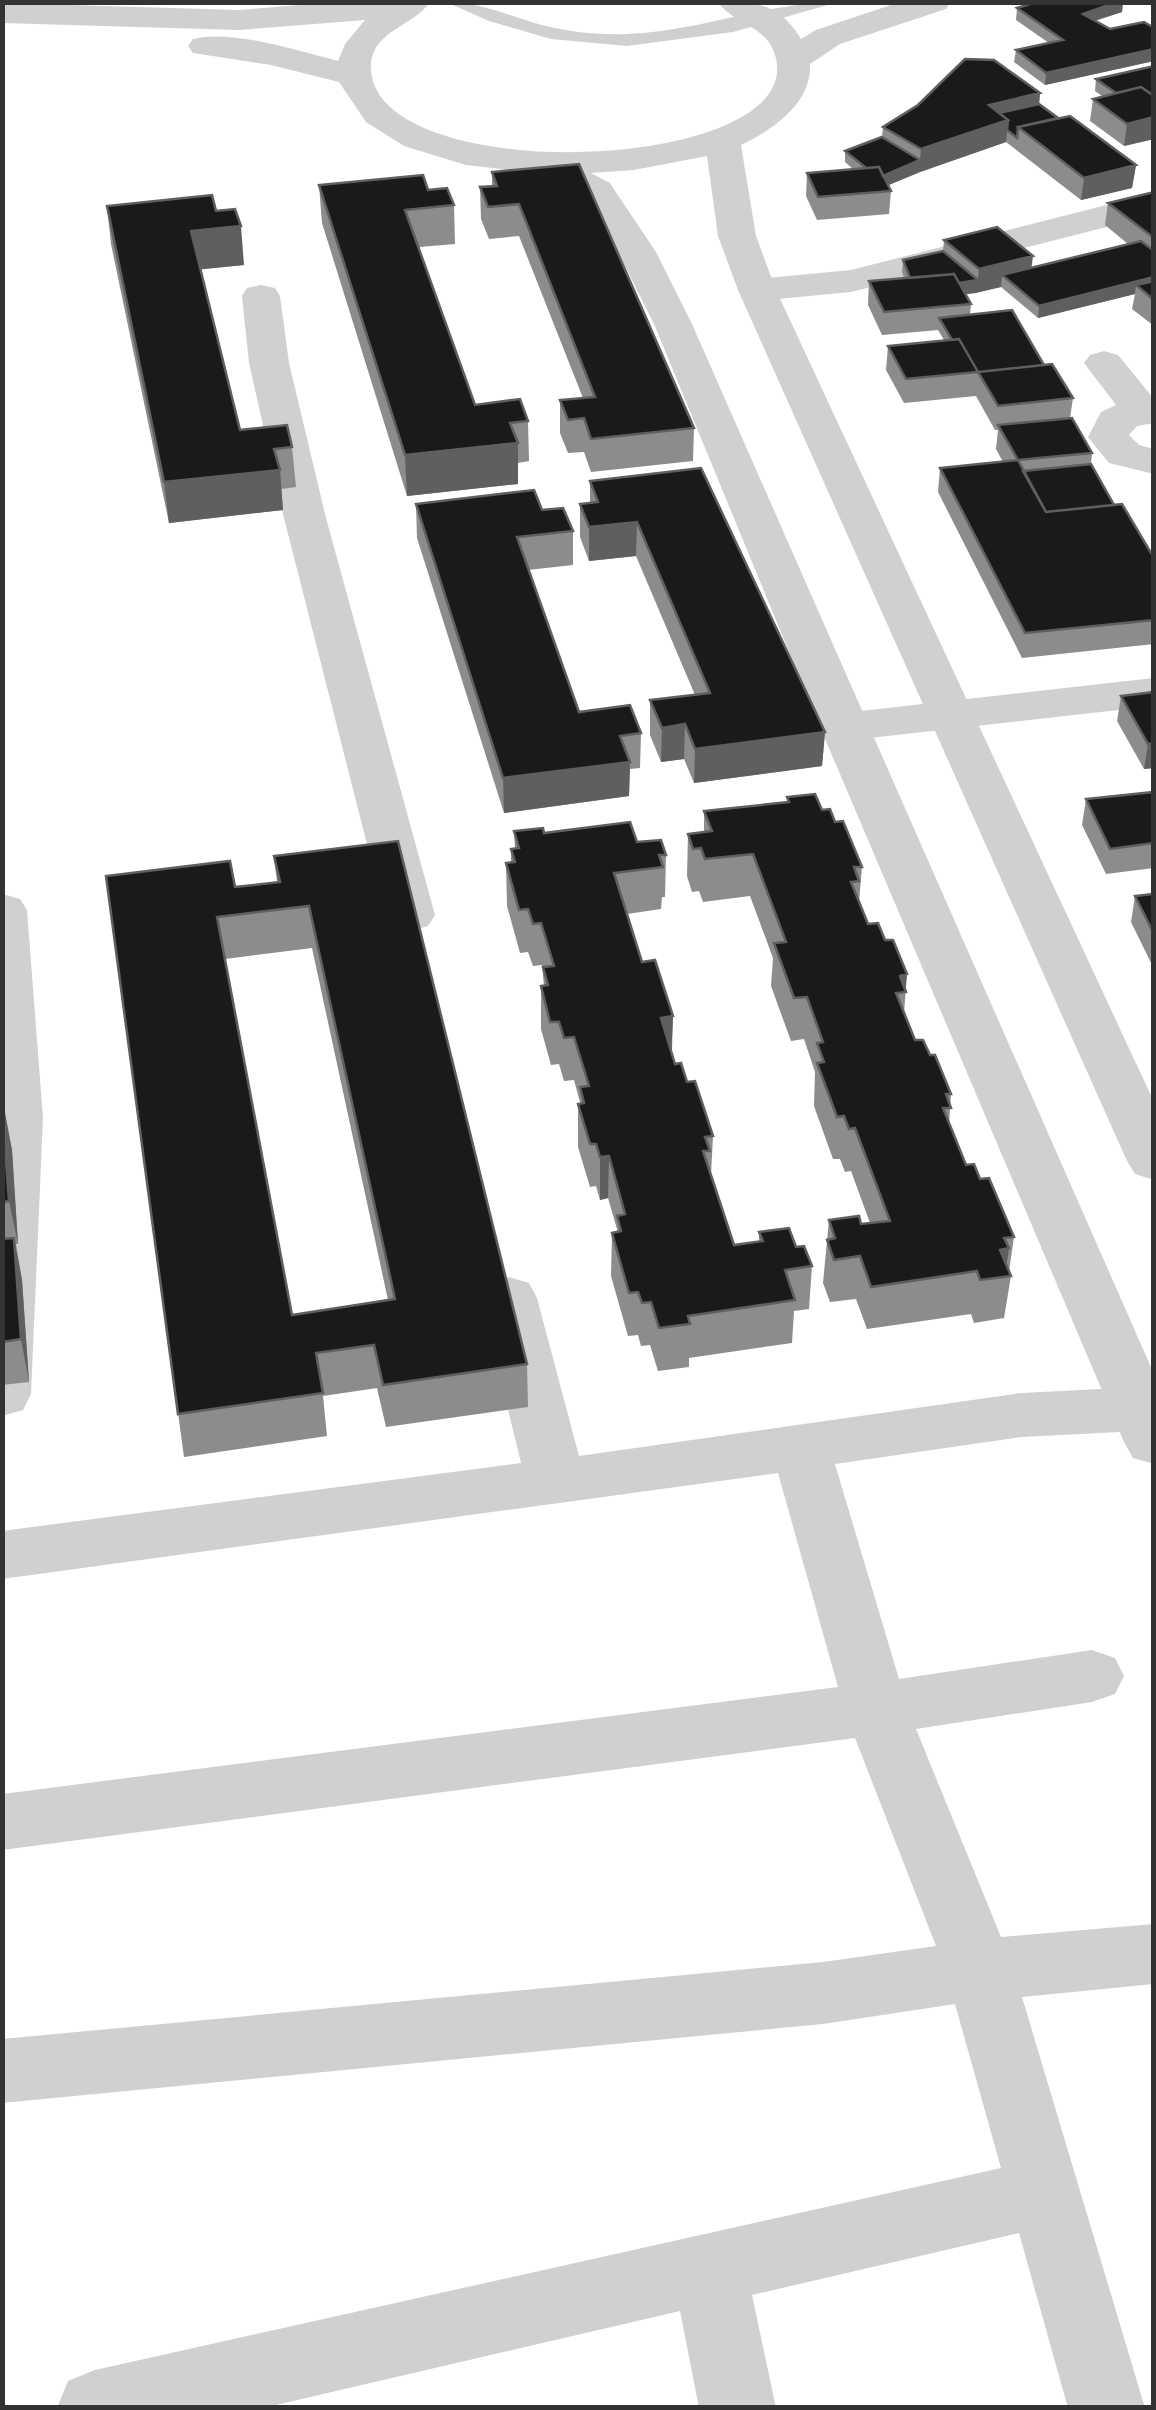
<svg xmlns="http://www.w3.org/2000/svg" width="1156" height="2410" font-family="Figtree,sans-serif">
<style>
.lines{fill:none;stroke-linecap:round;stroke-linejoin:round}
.service{fill:#d0d0d0;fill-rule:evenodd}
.minor{fill:#d0d0d0;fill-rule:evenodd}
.tertiary{fill:#d0d0d0;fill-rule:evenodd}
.wall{fill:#8c8c8c;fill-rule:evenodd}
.shaded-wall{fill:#5f5f5f}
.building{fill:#1a1a1a;stroke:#5f5f5f;stroke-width:2.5;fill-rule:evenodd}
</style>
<rect width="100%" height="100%" fill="#fff"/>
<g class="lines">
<path class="service" d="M446 2C481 2 509 16 542 25 569 32 598 35 626 34 698 32 767 2 838 2L733 32 627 46 551 39 489 21Z"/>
<path class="minor" d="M1154 193V215L851 292 757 301 743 298 738 290 743 282 757 279 851 270Z
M261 285 275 288 280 296 289 363 326 518 435 915 428 926 410 931 392 926 385 915 284 518 249 363 242 296 247 288Z
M1104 351 1118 355 1154 399V423L1137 426 1129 435 1139 445 1154 449V474L1109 463 1088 437 1101 412 1116 405 1084 363 1090 355Z
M1154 678V706L843 741 827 737 820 727 827 717 843 713Z
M2 894 20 899 27 910 43 1118 31 1394 23 1410 2 1416Z
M509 1277 529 1283 537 1298 579 1456 1021 1393 1140 1387 1154 1391V1427L1140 1431 1021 1437 835 1464 899 1679 1092 1650 1115 1658 1124 1676 1115 1694 1092 1702 916 1729 1001 1937 1154 1924V1984L1022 1997 1145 2408H1068L1019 2233 752 2295 776 2408H699L680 2311 263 2408H57L68 2381 95 2370 1001 2168 955 2004 823 2024 2 2103V2039L823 1962 936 1946 855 1738 2 1850V1794L838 1687 778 1473 2 1579V1531L521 1463 481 1298 489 1283Z"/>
<path class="tertiary" d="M336 2H430C414 26 371 31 371 67 371 191 819 174 774 52 764 25 732 23 718 2 757 2 779 3 801 39L816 30 900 2H950L946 9 840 44 810 64C812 103 773 130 741 145L756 236 776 290 1154 1102V1180L1135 1174 1127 1161 738 290 718 236 707 156 634 170 591 173 610 183 615 191 656 252 692 324 1154 1374V1464L1133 1458 1124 1442 820 727 654 324 618 252 584 198 537 173 466 165 404 146 366 122 339 82 271 65 193 53 188 46 193 39C232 29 298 51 338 61L345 44 365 20 239 30 2 23V3L239 10Z"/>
</g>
<path class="wall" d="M1036 2H1123L1122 12 1095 21 1110 29 1154 28V61L1045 85 1014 62 1016 50 1049 43 1016 20 1017 8Z
M1154 66V139L1124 146 1090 121 1093 99 1102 96 1095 91 1096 79Z
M1040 93 1039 104 1058 118 1136 165 1132 188 1081 200 1006 142 920 172 888 185 891 191 889 214 817 220 806 196 807 173 853 169 845 162V151L882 137 883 127Z
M579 164 694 428 693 461 591 472 584 452 568 453 560 433V400L583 398 519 236 489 239 481 219 480 187 492 186V172Z
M319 185 428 190 454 205 455 244 419 247 475 405 528 421 529 461 518 463V484L407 496 322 223Z
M1154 192V326L1132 309 1135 294 1038 318 1001 287 965 294 971 304 970 315 1044 365 1073 398 1070 418 1092 453 1091 464 1114 505 1154 558V644L1022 658 938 492 940 468 1003 462 996 449 998 430H995L976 396 904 403 886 370 888 346 944 340 938 330 882 335 868 305 869 281 904 278 902 272 903 260 943 251 944 240 1032 267 1128 244 1105 225 1108 203Z
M107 206 216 211 244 265 201 269 240 430 292 447 296 487 281 489 283 510 169 523 111 244Z
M701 468 825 732 822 766 694 783 684 759 661 762 650 735V700L695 695 636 556 589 561 580 537V504L590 503V481Z
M416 504 542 510 573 531V565L528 570 579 712 641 733 640 768 630 769 629 796 504 813 417 538Z
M1154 692V768L1144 769 1117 721 1121 696Z
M1154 792V868L1106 874 1082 825 1086 799Z
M787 797 822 810 835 822 862 867 859 902 868 924 885 940 907 974 904 1013 915 1040 930 1055 951 1094 949 1124 966 1165 980 1179 1014 1237 1009 1271 1011 1276 1004 1318 974 1323 971 1314 867 1329 856 1299 830 1302 823 1283 829 1220 861 1224 870 1223 851 1171 845 1172 840 1159H833L814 1106 815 1072 804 1039 791 1041 771 986 773 958 750 896 703 902 699 891 692 892 687 876 688 834 704 832V811L787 802Z
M514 831 544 833 637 842 666 855 665 897H662L661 909 627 914 642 962 673 1016 672 1051 675 1064 687 1082 713 1136 711 1175 734 1245 759 1241V1232L796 1247 812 1266 809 1309 794 1311 792 1343 689 1358V1367L658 1371 650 1345 641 1346 638 1335 628 1336 611 1276 612 1233 617 1232V1229L608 1198 600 1200 596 1186 590 1187 578 1147V1104H580V1102L574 1080 564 1081 559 1064 551 1065 541 1029V986H544L542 965 533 966 528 952 520 953 507 906 506 863H511V849L515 848Z
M398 841 527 1364 528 1407 386 1427 377 1388 323 1396 327 1436 184 1457 106 876 235 887 277 882 274 856ZM312 948 388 1300 292 1315 225 959Z
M1154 894V969L1131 922 1135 896Z
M2 1107 12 1150 18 1244H16L22 1280 29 1382 2 1385Z"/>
<path class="shaded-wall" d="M1117 2H1123L1122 12 1081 25 1083 14Z
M1154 49V61L1045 85 1046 73Z
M1040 93 1038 116 1008 122 1006 142 920 172 877 190 878 178 920 160 921 149 989 105Z
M1154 117V139L1124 146 1127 124Z
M1136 165 1132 188 1081 200 1084 178Z
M241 226 244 265 195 270 191 231Z
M1033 256 1030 279 1002 275 1001 287 976 293 979 269Z
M1154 277V289L1136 285 1135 294 1038 318 1039 306Z
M978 280 976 293 913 301 914 288Z
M518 443V484L407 496 405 455Z
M280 470 283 510 169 523 164 482Z
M637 522 636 556 589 561V527Z
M685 724 684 759 661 762 662 728Z
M825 732 822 766 694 783 695 749Z
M1154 743V768L1144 769 1148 744Z
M630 762 629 796 504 813 503 778Z
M907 974 905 992 900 976Z
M673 1016 671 1059 661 1018Z
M4 1107 12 1150 18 1244 9 1201Z
M609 1156 608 1198 600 1200V1157Z
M14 1238 22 1280 29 1382 21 1339Z
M1009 1248 1005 1276 1000 1250Z"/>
<path class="building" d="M1036 2H1117L1083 14 1110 29 1144 22 1154 28V49L1046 73 1016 50 1063 40 1017 8Z
M965 59 994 60 1040 93 989 105 1008 120 921 149 883 127 918 105Z
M1154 66V96L1141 87 1116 93 1096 79Z
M1141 87 1154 96V117L1127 124 1093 99Z
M1039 104 1058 118 1018 127 1017 138 1007 130 1008 120 999 113Z
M1070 116 1136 165 1084 178 1018 127Z
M882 137 920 160 883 176 879 167 866 168 845 151Z
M579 164 694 428 591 439 584 418 568 420 560 400 595 397 519 204 488 207 480 187 497 186 492 172Z
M879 167 891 191 818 197 807 173Z
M423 175 428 190 447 188 454 205 405 210 475 405 520 399 528 421 510 423 518 443 405 455 319 185Z
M1154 192V238L1108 203Z
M212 195 216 211 235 209 241 226 191 231 240 430 287 425 292 447 274 449 280 470 164 482 107 206Z
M997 227 1033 256 979 269 944 240Z
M1141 241 1154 251V277L1039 306 1002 275Z
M943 251 978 280 959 283 954 274 910 278 903 260Z
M954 274 971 304 884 312 869 281Z
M1154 281V300L1136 285Z
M1012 310 1044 365 978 372 959 339 952 340 939 318Z
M959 339 978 372 906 379 888 346Z
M1052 364 1073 398 998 406 978 372Z
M1072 418 1092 453 1018 460 998 425Z
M1018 460 1046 512 1122 504 1154 558V620L1025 633 940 468Z
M1091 464 1114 505 1046 512 1023 471Z
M701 468 825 732 695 749 685 724 662 728 650 700 710 693 637 522 589 527 580 504 598 502 590 481Z
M534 490 542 510 563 508 573 531 517 537 579 712 630 705 641 733 620 736 630 762 503 778 416 504Z
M1154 692V743L1148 744 1121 696Z
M1154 792V843L1110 849 1086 799Z
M815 794 822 810 830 809 835 822 843 821 862 867H854L859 881 851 882 868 924 878 923 885 940H893L907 974 900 976 906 992 896 993 915 1040H923L930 1055H935L951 1094H946L951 1108H943L966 1165 974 1164 980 1179 989 1178 1014 1237 1004 1238 1009 1248 1000 1250 1011 1276 980 1280 977 1271 871 1287 860 1256 834 1260 827 1240 835 1238 829 1220 859 1216 861 1224 890 1221 855 1128 849 1129 844 1116 837 1117 817 1063 824 1062 817 1043 823 1042 807 997 794 998 774 943 786 942 753 854 705 859 701 848 693 849 688 834 712 831 704 811 789 802 787 797Z
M630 822 637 842 661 840 666 855H659L663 867 614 873 642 962 655 960 673 1016 661 1018 675 1064 681 1063 687 1082 695 1081 713 1136 705 1137 710 1151H703L734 1245 763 1241 759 1232 789 1228 796 1247 804 1246 812 1266 785 1270 795 1300 688 1316 690 1324 659 1328 651 1302 642 1303 638 1292 629 1293 612 1233 621 1231 617 1216 625 1214 609 1156 600 1157 596 1144H590L578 1104 584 1103 580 1087 589 1086 574 1037 564 1038 559 1022H550L541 986 548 985 543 967 554 966 541 923 533 924 528 909 519 910 506 863 515 862 511 849 519 848 514 831 543 828 544 833Z
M398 841 527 1364 383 1385 374 1345 316 1353 323 1393 178 1414 106 876 230 861 235 887 280 882 274 856ZM309 906 395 1299 292 1315 217 917Z
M1154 894V934L1135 896Z
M2 1107 9 1201 2 1202Z
M14 1238 21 1339 2 1342V1239Z"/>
<rect width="1156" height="2410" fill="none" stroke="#333333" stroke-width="10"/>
</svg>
